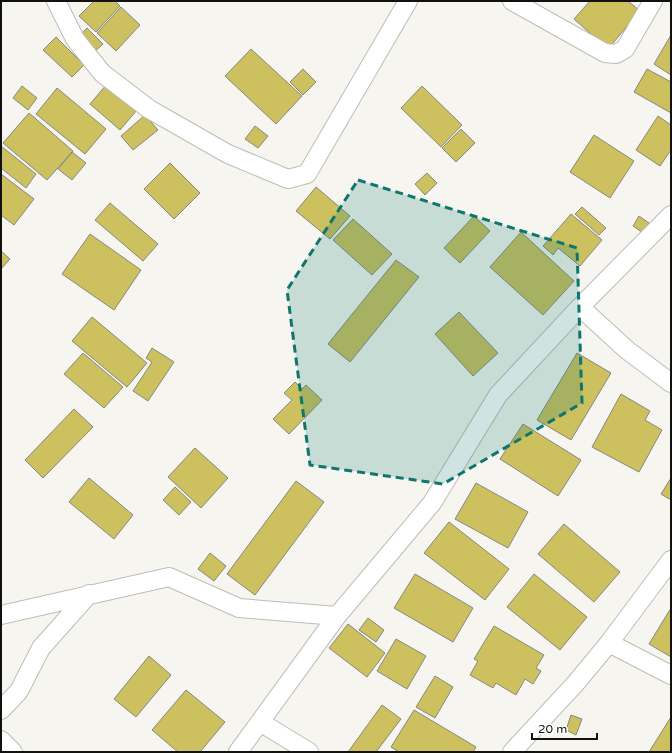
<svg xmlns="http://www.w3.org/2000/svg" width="672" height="753" font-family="'Varela Round',sans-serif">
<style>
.building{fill:#cdc05f;stroke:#878781}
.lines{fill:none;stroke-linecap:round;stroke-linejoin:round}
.minor-casing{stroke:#bdbdb7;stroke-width:20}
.minor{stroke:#fff;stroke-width:18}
.marked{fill:#0f766e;fill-opacity:0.2;stroke:#0f766e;stroke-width:3;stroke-dasharray:8 5;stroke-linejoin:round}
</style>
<rect width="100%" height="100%" fill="#f6f5ef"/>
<path class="building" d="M94 1H115L120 6 96 32 79 16Z
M590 1H628L640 11 608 49 574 19Z
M121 7 140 25 116 51 97 33Z
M87 28 103 44 94 52 79 36Z
M671 35V75L654 64Z
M56 37 84 65 72 77 43 50Z
M251 49 302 96 276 124 225 76Z
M303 69 316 82 303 95 290 82Z
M647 69 671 82V113L634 92Z
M107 84 137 110 120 130 90 104Z
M22 86 37 98 28 110 13 98Z
M422 86 462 125 441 147 401 108Z
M57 88 106 129 85 154 36 114Z
M29 113 73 151 47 180 3 143Z
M145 115 158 130 133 150 121 136Z
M658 116 671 125V150L660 166 636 150Z
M255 126 268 136 258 148 245 139Z
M461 129 475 143 456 162 442 148Z
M594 135 634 161 610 198 570 172Z
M1 146 36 174 26 188 1 168Z
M72 152 86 163 72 180 58 169Z
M170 163 200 193 174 219 144 189Z
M427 173 437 183 425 195 415 184Z
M1 174 34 199 14 225 1 215Z
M316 187 350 216 330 239 296 211Z
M110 203 158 244 143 261 95 220Z
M582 207 606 228 599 235 575 214Z
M571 214 602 240 580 266 558 248 553 255 543 246Z
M474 216 490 231 460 263 444 248Z
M639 216 649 223 643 233 633 226Z
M353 219 392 254 372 275 333 240Z
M521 232 574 281 543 315 490 267Z
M90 234 141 270 114 310 62 274Z
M1 251 10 259 1 269Z
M396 260 419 277 350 362 328 344Z
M459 312 498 353 473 376 435 334Z
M92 317 147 363 127 387 72 341Z
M152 348 174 362 148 401 133 391 152 362 146 358Z
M83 353 123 387 104 408 64 374Z
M577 353 611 373 571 440 537 420Z
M295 382 302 389 306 385 322 400 289 434 273 419 292 400 284 393Z
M621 394 650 411 645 420 662 430 639 472 592 447Z
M74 409 93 427 43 478 25 460Z
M523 424 581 460 558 496 500 459Z
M195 448 228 478 201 508 168 477Z
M89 478 133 515 114 539 69 502Z
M671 478V500L661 494Z
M296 481 324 502 255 595 227 574Z
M476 483 528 512 508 548 455 519Z
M175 487 191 502 179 515 163 500Z
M449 522 509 569 485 600 424 553Z
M564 524 620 572 594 602 538 554Z
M210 553 226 566 214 581 198 569Z
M415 574 473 608 453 642 394 608Z
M534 574 587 617 560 650 507 607Z
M671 608V657L649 644Z
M368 618 384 630 376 642 359 630Z
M348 624 385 653 367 677 329 648Z
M494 626 544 655 536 668 541 671 533 684 525 679 516 695 496 683 493 688 470 675 478 661 474 659Z
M396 639 426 656 407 689 377 671Z
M149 656 171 675 136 717 114 699Z
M435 676 453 687 435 718 416 707Z
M186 690 225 722 200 752H178L152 730Z
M382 705 401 719 376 752H348Z
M414 710 476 747 473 752H399L391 747Z
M571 715 582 719 576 735 566 730Z
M671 717V752H649Z"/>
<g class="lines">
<g class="minor-casing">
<path id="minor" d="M56 1 75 39 102 73 149 109 228 154 288 179 307 174 408 1
M512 1 605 53 616 54 625 49 653 1
M580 307 627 350 671 383
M1 615 169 577 239 608 337 616
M609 643 671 675
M1 710 19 691 41 648 89 594
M260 722 309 752
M1 740 13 752
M238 752 337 616 432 503 498 395 580 307 671 215
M512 752 575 684 609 643 671 560"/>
</g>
<use href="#minor" class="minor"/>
</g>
<path class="marked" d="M358 180 577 248 582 403 443 484 310 465 287 290Z"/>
<rect width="672" height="753" fill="none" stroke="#11110f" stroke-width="4"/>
<path d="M532 733v6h65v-6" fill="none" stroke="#11110f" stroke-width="2"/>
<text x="538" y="733" font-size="12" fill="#11110f" stroke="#ffffff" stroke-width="3" paint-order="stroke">20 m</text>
</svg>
